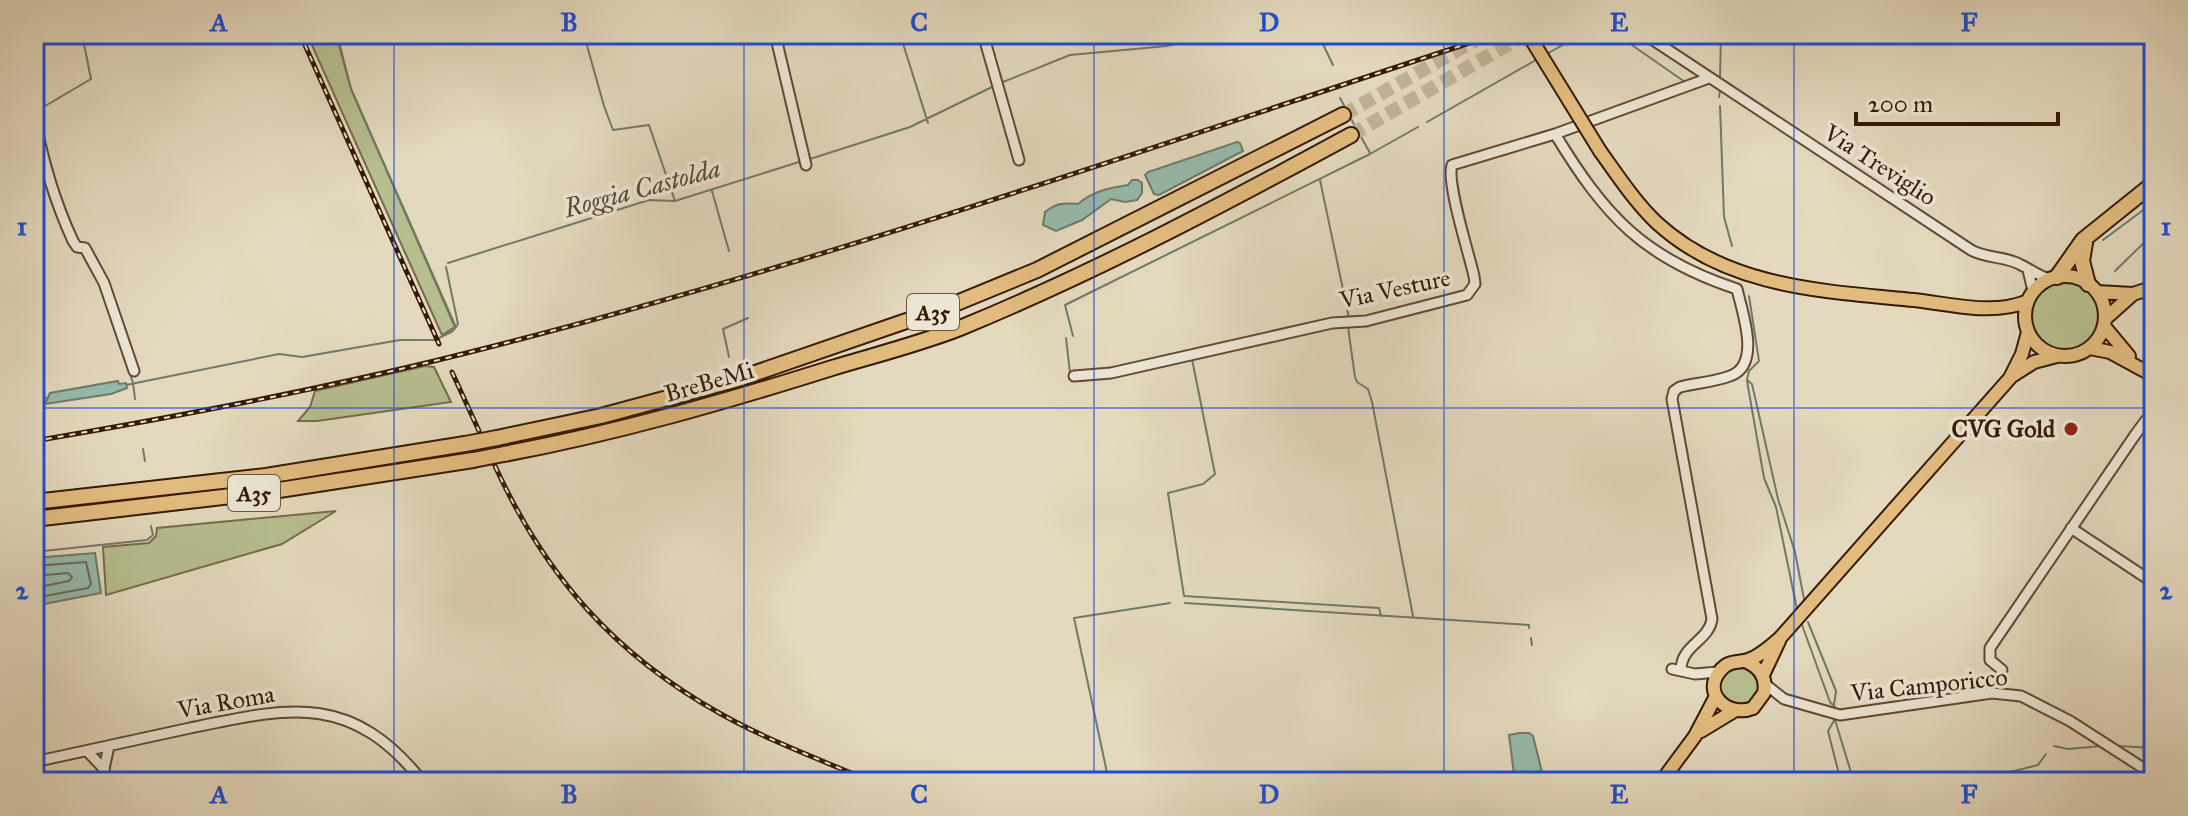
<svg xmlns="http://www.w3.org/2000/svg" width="2188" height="816" font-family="'IM FELL Great Primer',serif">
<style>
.green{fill:#b7be8f;stroke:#766c4a;stroke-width:2}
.water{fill:#96bbad;stroke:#6f7a6a;stroke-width:2}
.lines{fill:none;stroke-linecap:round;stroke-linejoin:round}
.shore{stroke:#666a59;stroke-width:2}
.stream{stroke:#6f7a6a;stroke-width:2}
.highway-tunnel{stroke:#c1b399;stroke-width:14;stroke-dasharray:14 7;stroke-linecap:butt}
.minor-casing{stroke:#614933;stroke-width:13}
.major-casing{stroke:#351905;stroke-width:16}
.highway-casing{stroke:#351905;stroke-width:18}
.minor{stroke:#ede6d5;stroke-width:9}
.major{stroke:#e2bc7f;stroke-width:12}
.highway{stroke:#e2bc7f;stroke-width:14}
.rail-casing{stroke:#351905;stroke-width:5}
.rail{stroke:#ede6d5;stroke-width:2;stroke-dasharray:6;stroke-linecap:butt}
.major-bridge-casing{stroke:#351905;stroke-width:16;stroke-linecap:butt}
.highway-bridge-casing{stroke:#351905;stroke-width:18;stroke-linecap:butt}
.major-bridge{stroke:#e2bc7f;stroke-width:12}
.highway-bridge{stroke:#e2bc7f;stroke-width:14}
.grid{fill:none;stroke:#1d4ed8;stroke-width:2;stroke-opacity:0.55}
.poi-dot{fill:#8f2418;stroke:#ede6d5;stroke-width:3}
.labels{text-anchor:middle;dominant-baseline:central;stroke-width:7;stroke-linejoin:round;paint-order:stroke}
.shield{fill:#ede6d5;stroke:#6c5643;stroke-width:2}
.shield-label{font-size:22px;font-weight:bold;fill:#351905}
.street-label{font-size:24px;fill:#351905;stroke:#ede6d5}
.poi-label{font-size:24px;font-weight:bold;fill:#351905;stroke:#ede6d5;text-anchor:end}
.water-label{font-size:26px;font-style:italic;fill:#524a37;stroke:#ede6d5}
.neatline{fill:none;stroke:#1d4ed8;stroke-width:3}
.grid-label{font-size:26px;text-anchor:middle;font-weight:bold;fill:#1d4ed8}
</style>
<rect width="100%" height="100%" fill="#e4d9be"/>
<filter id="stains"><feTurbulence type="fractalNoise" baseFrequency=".0025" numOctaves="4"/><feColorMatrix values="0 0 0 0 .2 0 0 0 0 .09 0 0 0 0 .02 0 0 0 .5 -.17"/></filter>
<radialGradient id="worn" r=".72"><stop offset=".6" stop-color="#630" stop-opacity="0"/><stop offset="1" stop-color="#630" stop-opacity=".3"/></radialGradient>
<path class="green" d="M307 34H336L351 89 455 327 442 335Z
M2029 315a35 35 0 1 1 70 0a35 35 0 1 1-70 0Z
M425 366 434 367 451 402 317 421H298L310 407 315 391Z
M336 511 282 544 106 595 103 547 149 543 156 536 157 528Z
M1720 687a19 19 0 1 1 38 0a19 19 0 1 1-38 0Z"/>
<path class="water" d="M1237 142 1240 143 1243 151 1159 195 1154 194 1145 175 1148 172Z
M1132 180H1138L1142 183V193L1137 200 1125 202 1111 199 1082 220 1056 231 1043 225 1045 212C1058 202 1064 203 1078 204 1093 191 1109 188 1128 185Z
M118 381 119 384 126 383 127 388 111 394 45 404 50 393Z
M95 553 101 593 34 606V558Z
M1519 733H1529L1533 736 1542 772 1515 782 1509 735Z"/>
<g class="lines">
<path class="shore" d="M34 566 86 562 91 584 88 588 34 598
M34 576 68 573 72 577 69 581 34 588"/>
<path class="stream" d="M337 34 351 89 455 325
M618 34 586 42 604 106 613 130 649 125 675 201
M900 34 928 123
M1318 34 1333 65
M1616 34 1685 82
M1545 55 1582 34
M1720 78 1721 34
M1003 82 1070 55 1167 46 1220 34
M34 97 37 111
M1719 97 1720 91
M1340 98 1347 111
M1720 106 1724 217 1732 246
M40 109 91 79 82 34
M1350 117 1370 153
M1427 122 1536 60
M810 159 910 127 992 87
M1320 180 1349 318
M712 191 729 251
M66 213 78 240
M2103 240 2154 202
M448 263 649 200 675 201 799 162
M2115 271 2154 233
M1749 296 1759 361 1749 371 1747 380 1752 384 1778 499 1795 552 1804 599
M1348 327 1355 377 1357 382 1368 389 1372 402 1413 616
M1073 336 1065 305 1370 154 1418 127
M1066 338 1070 373
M119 342 133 383 135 399
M729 357 723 329 748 318
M1190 360 1192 359 1215 474 1203 484 1168 493 1184 596 1379 608 1381 616
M1080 381 1101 378
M1747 381 1764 478 1776 507 1797 609
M126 385 279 354 302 357 400 340H435L453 331 458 324 446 267
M34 394 46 398
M143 449 145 461
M34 552 147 540 153 535 151 526
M1185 603 1529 625V628
M1808 622 1836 691 1834 705 1836 711
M1802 625 1830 702 1833 705
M1531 638 1532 645
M1835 720 1854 782
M2054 746 2068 749 2101 746
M2118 746 2154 748
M1109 782 1074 618 1170 603
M1826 782 1839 774 1828 731 1835 719
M1971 782 2038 765 2046 754"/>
<path class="highway-tunnel" d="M1343 115 1486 34
M1351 135 1526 34"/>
<g class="minor-casing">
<path id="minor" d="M775 34 806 165
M983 34 1019 160
M1644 34 1971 250C1987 259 2006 256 2021 265 2032 270 2038 276 2050 279
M34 114C42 158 54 200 73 241L77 247 85 248 104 283 134 371
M1555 134C1605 216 1643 258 1737 289 1742 312 1762 365 1730 376 1714 382 1696 383 1680 387L1674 391 1672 399 1712 619C1709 641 1681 645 1681 670
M2028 270 2033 291
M1074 376 1111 373 1332 323 1366 321 1467 295 1475 284 1474 276C1469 254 1446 182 1452 165L1555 134 1709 78
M2071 528 2154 583
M1672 669 1695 674 1718 672
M2002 670 1990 660V648L2135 435 2146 420 2154 417
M1765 684 1784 699 1840 715 1992 693 2021 696 2070 721 2154 775
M87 751 104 769
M34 762C86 751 138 739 190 728 291 707 351 692 423 782
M107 782 104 769 109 746"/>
</g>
<g class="major-casing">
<path id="major" d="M1600 151C1618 176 1635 202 1657 223 1728 288 1823 291 1914 300 1950 304 1993 316 2028 301
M2025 316a40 40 0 1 1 80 0a40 40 0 1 1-80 0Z
M2097 292 2133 294
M2105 319 2133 294 2154 287
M2104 326 2129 356
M2090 348 2110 352 2154 376
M2012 376 2034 362 2057 356
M1745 661C1760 667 1767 678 1764 693L1753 708C1729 718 1701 694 1720 671 1728 660 1738 663 1748 660 1760 656 1771 646 1780 638L2010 378 2022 354 2028 332
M1763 675 1779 641
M1701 731 1734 711
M1661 782 1695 736 1716 696"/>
</g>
<g class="highway-casing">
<path id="highway" d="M2085 243 2082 261 2088 284
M2057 277 2083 240 2154 183
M497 438 601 416 738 379 947 307 1037 270 1343 115
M504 454C616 433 724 402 832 368 875 355 919 344 960 328 1094 273 1224 204 1351 135
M34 502 266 476 465 444
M34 519 266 492 473 460"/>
</g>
<use href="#minor" class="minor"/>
<use href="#major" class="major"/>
<use href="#highway" class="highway"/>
<g class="rail-casing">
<path id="rail" d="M300 34 439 344
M452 372 479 431
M34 441C187 415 340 386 490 347 831 260 1163 143 1497 34
M495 466C546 577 615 655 721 714 769 741 822 760 872 782"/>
</g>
<use href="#rail" class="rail"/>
<g class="major-bridge-casing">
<path id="major-bridge" d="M1528 34 1600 151"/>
</g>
<g class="highway-bridge-casing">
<path id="highway-bridge" d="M465 444 497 438
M473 460 504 454"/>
</g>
<use href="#major-bridge" class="major-bridge"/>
<use href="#highway-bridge" class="highway-bridge"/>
</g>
<path class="grid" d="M394 34V782M744 34V782M1094 34V782M1444 34V782M1794 34V782M34 408H2154"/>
<circle class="poi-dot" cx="2071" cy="429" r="8"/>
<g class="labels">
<g class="shield">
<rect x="907" y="294" width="52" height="36" rx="6"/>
<rect x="228" y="475" width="52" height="36" rx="6"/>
</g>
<g class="shield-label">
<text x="933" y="312">A35</text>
<text x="254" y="493">A35</text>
</g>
<g class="street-label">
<text transform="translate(1880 165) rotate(33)">Via Treviglio</text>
<text transform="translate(1395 289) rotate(-12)">Via Vesture</text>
<text transform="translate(709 382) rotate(-16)">BreBeMi</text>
<text transform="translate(1929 685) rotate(-6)">Via Camporicco</text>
<text transform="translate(226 702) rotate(-10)">Via Roma</text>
</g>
<g class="poi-label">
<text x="2055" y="429">CVG Gold</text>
</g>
<g class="water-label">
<text transform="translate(642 188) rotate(-15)">Roggia Castolda</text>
</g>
</g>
<rect width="2188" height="816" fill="none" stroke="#e4d9be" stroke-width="88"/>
<path d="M1856 112v12h202v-12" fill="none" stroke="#351905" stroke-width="4"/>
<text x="1868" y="112" font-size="24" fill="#351905" stroke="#ede6d5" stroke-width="6" paint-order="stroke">200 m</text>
<rect x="44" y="44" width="2100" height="728" class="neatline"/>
<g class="grid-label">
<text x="219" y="31">A</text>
<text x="569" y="31">B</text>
<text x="919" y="31">C</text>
<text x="1269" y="31">D</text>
<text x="1619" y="31">E</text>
<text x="1969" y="31">F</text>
<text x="22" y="235">1</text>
<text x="2166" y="235">1</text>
<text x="22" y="599">2</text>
<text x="2166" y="599">2</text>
<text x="219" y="803">A</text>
<text x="569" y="803">B</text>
<text x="919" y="803">C</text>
<text x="1269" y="803">D</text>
<text x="1619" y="803">E</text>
<text x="1969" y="803">F</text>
</g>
<rect width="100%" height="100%" filter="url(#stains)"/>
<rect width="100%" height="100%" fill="url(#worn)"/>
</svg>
